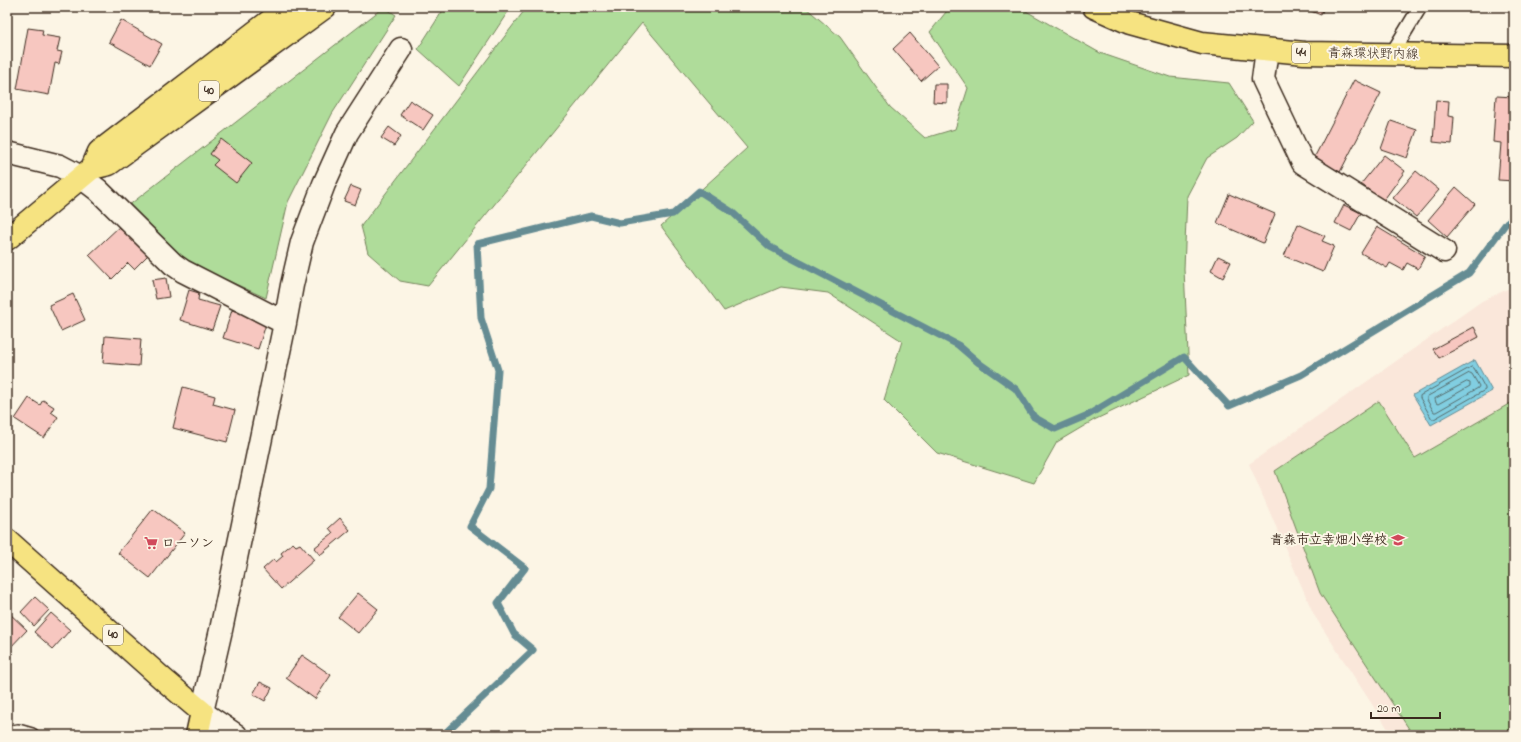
<svg xmlns="http://www.w3.org/2000/svg" width="1521" height="742" font-family="'Indie Flower','Klee One',sans-serif">
<style>
.built{fill:#fae7da}
.green{fill:#afdc9a;stroke:#75835c}
.water{fill:#81cee1;stroke:#658c93}
.lines{fill:none;stroke-linecap:round;stroke-linejoin:round}
.shore{stroke:#576c6c;stroke-width:1}
.stream{stroke:#658c93;stroke-width:7}
.building{fill:#f7c7c0;stroke:#3b2a1e}
.service-casing{stroke:#3b2a1e;stroke-width:16}
.minor-casing{stroke:#3b2a1e;stroke-width:25}
.tertiary-casing{stroke:#3b2a1e;stroke-width:25}
.primary-casing{stroke:#3b2a1e;stroke-width:25}
.service{stroke:#fcf5e5;stroke-width:13}
.minor{stroke:#fcf5e5;stroke-width:22}
.tertiary{stroke:#fcf5e5;stroke-width:22}
.primary{stroke:#f6e381;stroke-width:22}
.labels{text-anchor:middle;dominant-baseline:central;stroke-width:4;stroke-linejoin:round;paint-order:stroke}
.shield{fill:#fcf5e5;stroke:#75675a;stroke-width:1}
.shield-label{font-size:12px;font-weight:bold;fill:#3b2a1e}
.street-label{font-size:13px;fill:#3b2a1e;stroke:#fcf5e5}
.poi-label{font-size:13px;font-weight:bold;fill:#3b2a1e;stroke:#fcf5e5;text-anchor:end}
</style>
<rect width="100%" height="100%" fill="#fcf5e5"/>
<filter id="ink" filterUnits="userSpaceOnUse"><feTurbulence type="fractalNoise" baseFrequency=".025" numOctaves="2"/><feDisplacementMap in="SourceGraphic" scale="8" xChannelSelector="R" yChannelSelector="G"/><feConvolveMatrix kernelMatrix="1 2 1 2 8 2 1 2 1" color-interpolation-filters="sRGB"/></filter>
<g filter="url(#ink)">
<path class="built" d="M1514 286V735H1392L1314 615 1249 464 1482 301Z"/>
<path class="green" d="M384 7 396 15 332 114 288 202 266 298 183 260 128 206Z
M445 7H511L459 86 418 49Z
M527 7H805L840 37 890 107 925 138 955 129 968 88 930 32 950 7H1019L1100 53 1170 77 1229 83 1253 121 1237 138 1207 158 1187 196 1184 269 1189 375 1094 420 1057 442 1034 483 937 453 884 400 902 341 828 293 781 287 724 311 661 226 747 148 642 23 428 286 400 281 368 253 361 226Z
M1379 401 1415 458 1514 401V735H1413L1320 593 1275 471Z"/>
<path class="water" d="M1475 360 1492 391 1431 425 1413 395Z"/>
<g class="lines">
<path class="shore" d="M1472 367 1474 368 1485 388V390L1434 419H1432L1420 398V396Z
M1470 373 1472 374 1479 386 1478 388 1436 412H1434L1427 400V397Z
M1467 382 1470 383V386L1438 404 1436 403 1435 399Z"/>
<path class="stream" d="M443 735 533 650 514 634 498 603 525 568 470 526 489 489 498 370 481 318 477 244 591 216 620 223 673 214 699 191 732 212 770 247 958 345 979 363 1016 389 1034 417 1055 429 1088 415 1184 357 1229 406 1301 375 1469 273 1507 222 1514 217"/>
</g>
<path class="building" d="M1300 7H1324L1321 15Z
M121 20 162 44 150 65 109 42Z
M28 28 43 30 42 35 60 38 57 51 62 52 59 64 55 63 49 95 17 89Z
M910 33 938 66 921 81 893 49Z
M1354 80 1381 93 1340 172 1314 158Z
M934 84H947V103L933 102Z
M1496 96 1514 97V181L1498 180 1501 143 1493 142Z
M410 100 433 115 423 130 400 115Z
M1436 100 1449 101 1448 116 1454 117 1452 144 1433 142Z
M1391 121 1417 130 1407 158 1381 149Z
M389 127 401 136 394 146 381 138Z
M221 139 252 163 236 183 213 165 218 160 210 154Z
M1384 155 1405 171 1383 201 1361 184Z
M1416 171 1439 190 1416 217 1393 198Z
M351 186 361 190 355 205 344 201Z
M1456 187 1475 204 1447 237 1428 220Z
M1229 194 1275 214 1263 243 1217 223Z
M1344 205 1361 213 1351 231 1335 223Z
M1298 224 1325 236 1322 241 1334 246 1323 272 1284 256Z
M121 225 149 254 134 269 128 263 112 279 89 255Z
M1377 227 1425 256 1418 269 1407 263 1403 270 1390 263 1387 268 1361 253Z
M1218 256 1231 262 1223 278 1211 271Z
M166 278 169 297 156 299 152 280Z
M189 290 199 293 198 300 220 306 212 330 180 320Z
M73 294 85 320 61 331 49 305Z
M232 310 267 321 258 349 223 338Z
M1474 327 1479 337 1439 358 1433 349Z
M105 336 141 339 139 366 103 363Z
M183 387 215 396 213 404 235 410 227 442 173 428Z
M29 398 40 405 43 400 54 407 51 412 58 417 44 438 15 419Z
M153 509 185 533 150 578 118 553Z
M340 518 350 530 320 555 314 548 333 533 329 528Z
M293 543 296 546 300 544 314 560 281 589 263 569 274 559 276 562 283 556 281 553Z
M358 593 378 609 358 633 338 617Z
M35 597 49 610 34 626 21 612Z
M7 611 27 630 7 651Z
M51 613 70 630 53 649 34 632Z
M302 655 331 675 315 699 286 678Z
M260 682 272 688 265 701 253 694Z"/>
<g class="lines">
<g class="service-casing">
<path id="service" d="M1391 55 1420 7
M7 733 18 731 32 735"/>
</g>
<g class="minor-casing">
<path id="minor" d="M1267 50 1263 79 1303 163 1444 251
M7 153 60 166 81 177 98 190 173 264 183 271 285 323
M202 712 221 630 285 323 292 285 302 242 324 184 347 133 401 49"/>
</g>
<g class="tertiary-casing">
<path id="tertiary" d="M202 712 236 735"/>
</g>
<g class="primary-casing">
<path id="primary" d="M1094 7 1130 23 1202 43 1304 53 1514 56
M92 168 99 152 288 7
M7 239 92 168 109 164 325 7
M7 540 164 680 202 712 197 735"/>
</g>
<use href="#service" class="service"/>
<use href="#minor" class="minor"/>
<use href="#tertiary" class="tertiary"/>
<use href="#primary" class="primary"/>
</g>
</g>
<defs>
<g id="school-bare" transform="scale(1.08)"><path d="M0-5L7-2L0 1L-7-2ZM-4 1L0 2.5L4 1V4Q0 6-4 4Z" fill="#d1495b" stroke="#fcf5e5" stroke-width="2.5" paint-order="stroke"/></g>
<g id="supermarket-bare" transform="scale(1.08)"><path d="M-6-5.5h2.5l.6 2H6L4.5 2H-2.5L-4.4-4H-6ZM-1.5 3.2a1.3 1.3 0 1 0 .1 0ZM3 3.2a1.3 1.3 0 1 0 .1 0Z" fill="#d1495b" stroke="#fcf5e5" stroke-width="2.5" paint-order="stroke"/></g>
</defs>
<g fill-rule="evenodd">
<use href="#school-bare" x="1398" y="540"/>
<use href="#supermarket-bare" x="151" y="543"/>
</g>
<g class="labels">
<g class="shield">
<rect x="1292" y="43" width="18" height="20" rx="3"/>
<rect x="199" y="81" width="20" height="20" rx="3"/>
<rect x="103" y="625" width="20" height="20" rx="3"/>
</g>
<g class="shield-label">
<text x="1301" y="53">44</text>
<text x="209" y="91">40</text>
<text x="113" y="635">40</text>
</g>
<g class="street-label">
<text transform="translate(1373 54) rotate(1)">青森環状野内線</text>
</g>
<g class="poi-label">
<text x="1387" y="540">青森市立幸畑小学校</text>
<text x="162" y="543" text-anchor="start">ローソン</text>
</g>
</g>
<rect width="1521" height="742" fill="none" stroke="#fcf5e5" stroke-width="24"/>
<rect x="12" y="12" width="1497" height="718" fill="none" stroke="#3b2a1e" stroke-width="1.5" filter="url(#ink)"/>
<path d="M1371 712v6h69v-6" fill="none" stroke="#3b2a1e" stroke-width="2"/>
<text x="1377" y="712" font-size="12" fill="#3b2a1e" stroke="#fcf5e5" stroke-width="3" paint-order="stroke">20 m</text>
</svg>
